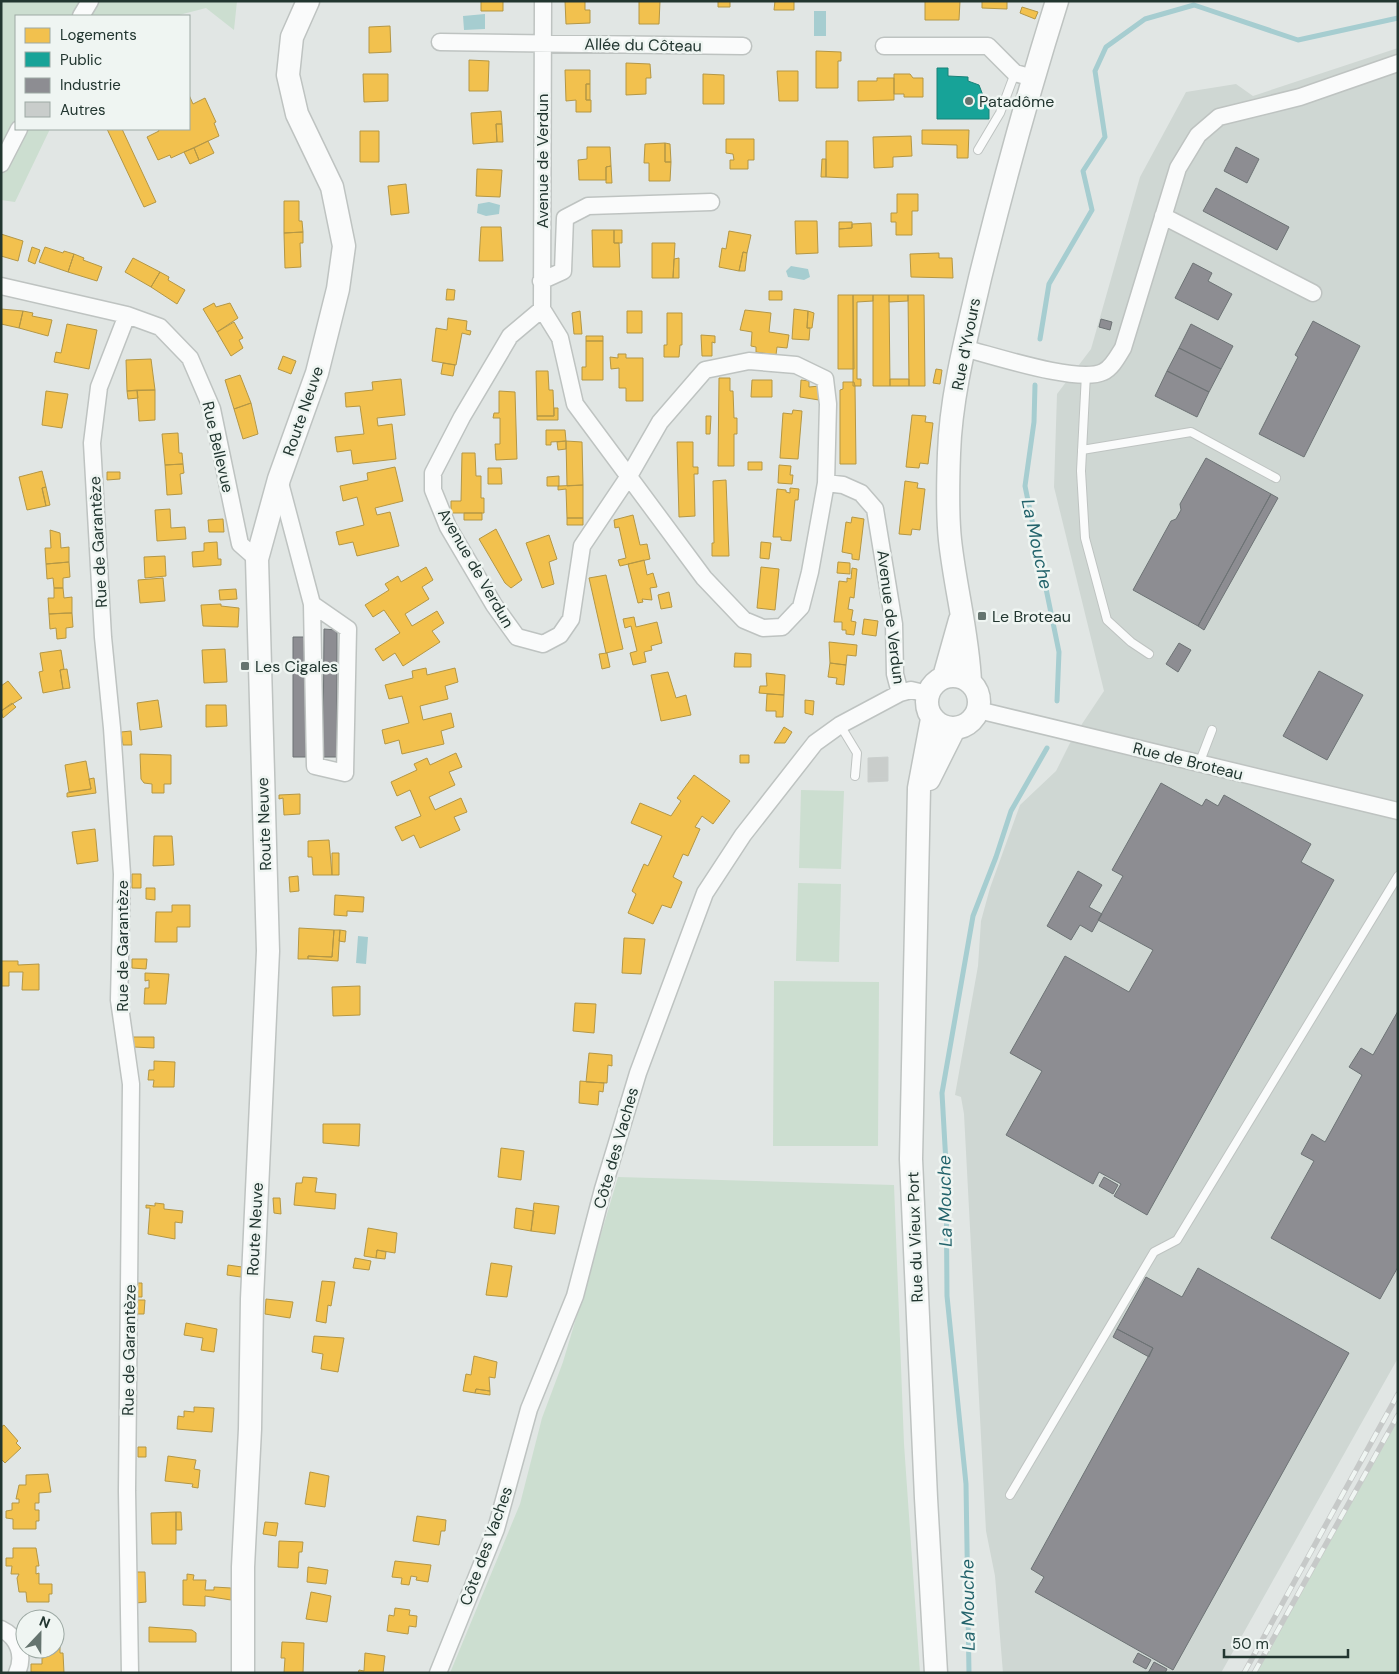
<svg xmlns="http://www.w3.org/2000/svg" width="1399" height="1674" font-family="'DM Sans',sans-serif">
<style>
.built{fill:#cfd7d3}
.green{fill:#ccded0}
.water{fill:#a6cdd0}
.homes{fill:#f2c14e;stroke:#b49745}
.public{fill:#17a398;stroke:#1a8279}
.industry{fill:#8d8d92;stroke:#6d7375}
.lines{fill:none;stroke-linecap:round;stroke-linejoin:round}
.stream{stroke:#a6cdd0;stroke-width:5}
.building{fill:#c9cdcb;stroke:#cacfcd}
.lane-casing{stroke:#bec3c1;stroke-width:10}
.street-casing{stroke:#bec3c1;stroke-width:19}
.secondary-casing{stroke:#bec3c1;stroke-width:25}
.lane{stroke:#fafbfb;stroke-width:8}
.street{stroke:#fafbfb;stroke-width:16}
.secondary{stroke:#fafbfb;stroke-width:22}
.rail-casing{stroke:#c6c9c8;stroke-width:5.5}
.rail{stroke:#eff5f2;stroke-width:4;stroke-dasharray:11;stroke-linecap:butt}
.poi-dot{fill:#65746f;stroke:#eff5f2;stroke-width:2}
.labels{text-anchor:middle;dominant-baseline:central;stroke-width:5;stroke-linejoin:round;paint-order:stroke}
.street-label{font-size:16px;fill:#223630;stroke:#eff5f2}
.poi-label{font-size:16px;fill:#223630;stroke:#eff5f2;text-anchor:start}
.water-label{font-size:18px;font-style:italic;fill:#23636b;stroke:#eff5f2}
</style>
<rect width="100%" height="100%" fill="#e1e6e4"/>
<path class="built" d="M1398 48V1358L1221 1673H1003L995 1576 986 1531 964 1114 961 1097 955 1095 978 966 981 921 990 888 1020 805 1056 771 1072 739 1104 691 1054 487 1057 394 1091 349 1140 177 1186 92 1236 84 1253 96Z"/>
<path class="green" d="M1 1H237L234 30 206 8 175 16H16V129H50L15 202 1 200Z
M801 790 844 791 841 869 799 868Z
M798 883 841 884 839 962 796 961Z
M774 981 879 982 878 1146H773Z
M618 1177 894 1185 904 1444 920 1673H450L520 1504 542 1418 563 1362Z
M1398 1415V1673H1254Z"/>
<path class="water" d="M814 11H826V36H814Z
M485 14V29L464 30 463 16Z
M489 202 500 205 499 214 486 216 477 213 478 204Z
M791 266 808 269 810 277 804 280 788 277 786 271Z
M358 936 368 937 366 964 356 963Z"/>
<path class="homes" d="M481 1H503V11H481Z
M565 1H585V10H590V23L566 24Z
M639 1H660L659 24H639Z
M718 1H730V7H718Z
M775 1H794V10H774Z
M925 1H960L959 20H925Z
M982 1H1007V9L982 8Z
M1022 7 1038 12 1035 19 1020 13Z
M390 26 391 52 369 53V27Z
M816 51 841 52V61H838V88H816Z
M469 60 489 61 488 91H469Z
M626 63 650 64 651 78H646V94L626 95Z
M565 70H590V84H586V100H591V112H576V100L566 101Z
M777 71H798V101H779Z
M363 74H388V101L364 102Z
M703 74 724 75V104H703Z
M894 74H910L913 78H923V97H904V94H894Z
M877 78H894V100L858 101V81H877Z
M586 84H590V100H586Z
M189 95 193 104 205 98 216 122 214 123 219 136 171 158 170 155 158 160 147 137 159 131 158 129H189Z
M501 111 502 124H496L497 142 473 144 471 113Z
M496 124H502L503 142H497Z
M107 129H122L156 202 144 207Z
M922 130H969L968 158H957V145L922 144Z
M360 131H379V162H360Z
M911 136 912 156 893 157V167L874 168 873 137Z
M726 139H754V160H748V169H730V160H734L733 154 726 153Z
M208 141 214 153 199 160 194 148Z
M826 141H848V178L826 177Z
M665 143V162H671L670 181H649V163H644L645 144Z
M665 143 670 144 671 162H665Z
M587 147H610L611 166 606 167V180H579L578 160 587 159Z
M194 148 199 160 190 164 184 152Z
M822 159H826V177H821Z
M611 166 612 183H606V167Z
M477 169 502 170 500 197 476 196Z
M406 184 409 213 391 215 388 186Z
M897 194H918V211H912V235H896V222H891V213H897Z
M284 201H299V221H302L303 232 284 233Z
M795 221H817L818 253 796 254Z
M839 222H852V228L839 229Z
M871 223 872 246 839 247V229L852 228V224Z
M481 227H501L503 261H479Z
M592 230H614V243H619L620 267H593Z
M614 230H622V243H614Z
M729 231 751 235 747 253 743 252 739 271 719 267 722 248 726 249Z
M303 232V243H300L301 267 285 268 284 233Z
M1 234 23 241 18 261 1 256Z
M652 243H675L673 278H652Z
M32 247 40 250 35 264 28 261Z
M45 247 63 253 64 251 74 254 68 272 39 262Z
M743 252 747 253 745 271H739Z
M939 253V258H952L953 278 911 277 910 254Z
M74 254 84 258 83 260 102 267 97 281 68 272Z
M133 258 160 272 151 287 125 272Z
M679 258V278H673L674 259Z
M160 272 169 277 168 280 185 290 177 304 151 287Z
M447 289 455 290 454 300H446Z
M769 291H782V300H769Z
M838 295H853L854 369H838Z
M853 295H873V301L857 302V379H861V386H853Z
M873 295H889L890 386H873Z
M889 295H908V301L889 302Z
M908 295H924L925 386H909Z
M214 303 216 307 230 303 238 318 217 332 203 309Z
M1 309 23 311 19 328 1 324Z
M794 309 808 311 807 328H810L809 340 792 339Z
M745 310 771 313 769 332 789 335 787 348 777 347 776 355 756 352V347L751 346 752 332 740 330Z
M23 311 33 313 32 316 52 320 48 336 19 328Z
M580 311 582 334H574L572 313Z
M627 311H642V333H627Z
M808 311 814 313 812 328H807Z
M667 313H682V345H680L679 357H664V345H667Z
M448 318 467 321 466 330 471 331 470 335 462 333 456 365 432 361 436 328 447 330Z
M234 322 243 338 239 340 243 348 231 356 217 332Z
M67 324 97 330 89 369 54 362 56 352 61 353Z
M701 335 715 336V343L712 342V356H702Z
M586 336H603V341H586Z
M586 341H603V380H582V367H586Z
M618 354H626V358H643V401H626V388H619V368L611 369 610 357 618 358Z
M283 356 296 361 291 374 278 369Z
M151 359 155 390 127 391 126 360Z
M443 363 455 365 453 376 441 374Z
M936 369 942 370 940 384 933 383Z
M536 371H548L549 390H553L554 416H537Z
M240 375 251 403 234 409 225 380Z
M719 378H730V391H733L734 418H737V434H734V466H718Z
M401 379 405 415 377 418 378 426 392 424 396 459 353 464 351 450 337 452 335 437 364 434 360 406 346 407 345 393 373 390 372 382Z
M890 379H909V386H890Z
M752 380H772V397H751Z
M801 380 809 381V387L820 386 819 400 800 397Z
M843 382H854L855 386 856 464H840V390L843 389Z
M137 390 138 398 128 399 127 391Z
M137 390H155V420L139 421Z
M46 391 68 394 62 428 42 425Z
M499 391 515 392 517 459 496 460 495 444H500V418H493L494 413H499Z
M251 403 258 434 243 439 234 409Z
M554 408H558V420H537V416H554Z
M793 410 802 411 798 459 780 458 783 413 792 414Z
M912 415 926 416 925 422 933 423 928 464 920 463 919 468 906 467Z
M706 416H711L710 434H706Z
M546 430H565L566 441 551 442V445H546Z
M178 433 179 453H182L183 464 165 465 162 434Z
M566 441V449L558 450 557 442Z
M566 441 582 442 583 485 567 486Z
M677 442H693V467H698V474H694L695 516 679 517Z
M462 453H475L476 476H481V498H484V513H451V501H461Z
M748 462H762V470H748Z
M183 464 184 473 180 474 182 494 167 495 165 465Z
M779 465 791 466 790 475H793L792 484 778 483Z
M395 467 403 501 375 508 377 515 390 512 399 546 357 556 353 542 339 545 336 532 364 525 357 497 343 501 340 486 368 480 367 473Z
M488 468H501L502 484H488Z
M42 471 46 487 42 488 46 506 27 510 19 477Z
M107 472H120V479L107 480Z
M559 476V486H547V477Z
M726 480 729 556H712V543H714L713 481Z
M905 481 918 483 917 488 925 489 920 530 912 529 911 535 899 534Z
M583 485V518H567L566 489 558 490V486Z
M46 487 50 505 46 506 42 488Z
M790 488 799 489 798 500H795L791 541 781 540V537H773L777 489 786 490V492L790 493Z
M170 509 171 528 185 527 186 539 157 541 155 510Z
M464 513H482V520H464Z
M633 515 640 545 647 544 650 559 620 566 618 560 626 558 619 527 615 528 614 520Z
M852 517 864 519 859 560 852 559V554L842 552 846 522 851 523Z
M567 518H583V525H567Z
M223 519 224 532H209L208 520Z
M496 529 522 580 511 588 505 583 479 539Z
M50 530 60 533 61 548 69 547V562L46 564 45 548H51Z
M549 535 557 559 549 562 554 584 542 588 526 543Z
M217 542 218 559H221V565L193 567 192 552 204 551V543Z
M761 542 771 543 769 559 760 558Z
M165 556 166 576 145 578 144 557Z
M644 560 647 575 653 573 657 587 650 588 652 600 642 599 643 602 638 603 628 564Z
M69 562 70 577 63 578V588H54L53 578 47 579 46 564Z
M838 562 850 563V574L837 573Z
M426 567 433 580 422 587 429 599 405 614 412 626 437 611 444 623 432 631 440 642 403 666 395 653 383 661 375 649 400 633 384 610 373 617 365 605 389 590 385 584 398 576 401 582Z
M761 567 779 569 775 610 757 608Z
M852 568 857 569 854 598 850 597 848 609 853 610 851 621 856 622 854 635 846 634V630H842V622H834L839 581 847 582V578L851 579Z
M606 575 623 649 606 653 589 578Z
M163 578 165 601 140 603 138 580Z
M54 588H63L64 598 72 597V613L49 614 48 598H54Z
M236 589 237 599 220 600 219 590Z
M669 592 672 607 661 609 658 595Z
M221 604V606L239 608 238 627 203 626 201 605Z
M65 613H72L73 627 66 628V638L57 639 56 628 50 629 49 614Z
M634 617 636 627 657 622 662 643 651 646 652 650 644 652 646 662 633 665 630 653 637 651 631 626 625 628 623 619Z
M864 619 878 621 876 636 862 634Z
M829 642 857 645 856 656 847 655 846 665 830 663Z
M225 649 227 682 204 683 202 650Z
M61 650 64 669 60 670 63 689 43 693 39 672 43 671 40 653Z
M607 653 610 667 602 669 599 654Z
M735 653 751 654V667H734Z
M830 663 846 665 844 685 836 684 837 678 828 677Z
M426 668 427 675 455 668 458 682 445 686 448 699 420 706 423 720 451 713 454 727 441 731 444 744 402 754 399 740 385 744 382 730 409 723 402 696 389 699 385 685 413 678 412 671Z
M67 669 70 688 63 689 60 670Z
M668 672 676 698 686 695 691 715 661 721 651 675Z
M766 673 785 675 784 695 759 693 760 686H767Z
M8 681 22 698 1 711V686Z
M767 694 784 695 783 717H776V711H766Z
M158 700 162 727 140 730 137 703Z
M805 700 814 701 813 715 805 713Z
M12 703 16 707 3 718 1 711Z
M206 705H226L227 726 206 727Z
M784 727 792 732 785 743H774Z
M131 731 132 745H123L121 732Z
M456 753 462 767 449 772 455 785 429 797 435 810 461 798 467 812 454 817 460 830 420 848 414 835 402 841 395 827 421 816 410 790 397 796 391 782 417 770 414 764 427 758 430 765Z
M140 754 171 755V784H164V793H152V784L144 783 141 779Z
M740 755H749V763H740Z
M86 761 91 789 69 792 65 765Z
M694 775 730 801 713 824 702 816 695 827 700 829 688 856 683 854 673 877 682 882 671 908 662 905 653 924 628 913 636 894 632 891 644 864 648 866 662 836 631 823 640 803 671 816 681 801 677 798Z
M94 778 96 793 67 797V793L91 789 89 779Z
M300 794V814L284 815 283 798 279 799V795Z
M95 829 98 861 77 864 72 832Z
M154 836H172L174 865 153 866Z
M329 840 332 875H313L312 857H308V841Z
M332 853H339V875H332Z
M132 874H141V888H132Z
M298 876 299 891 290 892 289 877Z
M146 888H155V900L146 899Z
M335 895 364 897 363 912 347 911V916L334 915Z
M172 905H190V927H177V942H155L156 912H172Z
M299 928 334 930 332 957 308 956V959H298Z
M334 930H340L338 961 308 959V956L332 957Z
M340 930 346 931 345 942 339 941Z
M624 938 645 939 641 974 622 973Z
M132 959H147L146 969 132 968Z
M1 961H18V965L39 964V990H22L23 972H9V986H1Z
M145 973 169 974 166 1004H144L145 988H149V980L145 981Z
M360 986V1015L333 1016 332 987Z
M575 1003 596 1004 594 1033 573 1031Z
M133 1037H154V1048L134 1047Z
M589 1053 612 1055V1066L608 1065 607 1083 586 1082Z
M154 1061 175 1062 174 1087H153L154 1080H148L149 1070H154Z
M580 1081 604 1083 603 1092 599 1091 598 1105 579 1103Z
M323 1124H360L359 1146 323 1143Z
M501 1148 524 1151 521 1180 498 1177Z
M303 1177 317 1178 315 1192 336 1194 335 1209 294 1205 296 1183H302Z
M273 1198H280L281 1214 274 1213Z
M155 1203 164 1204V1209L183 1211 182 1223 175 1222V1239L148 1234 150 1208H146V1205L155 1206Z
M534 1203 559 1206 555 1234 531 1231Z
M516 1208 534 1211 531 1231 514 1228Z
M368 1228 397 1233 395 1253 377 1250 376 1258 364 1256Z
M377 1250 386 1252 385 1259 376 1258Z
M355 1258 371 1261 369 1270 353 1268Z
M491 1263 512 1266 507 1297 486 1295Z
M228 1265 242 1267 241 1277 227 1275Z
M322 1281 335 1282 331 1306 328 1305 326 1323 316 1321Z
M137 1283H142V1297H137Z
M266 1299 293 1302 290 1318 265 1314Z
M137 1300H145L144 1314H137Z
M186 1323 217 1329 214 1352 201 1350 203 1338 184 1335Z
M314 1336 344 1338 338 1372 321 1369 323 1354 312 1352Z
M474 1356 497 1362 495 1378 489 1377 490 1391 476 1389 475 1393 463 1391 466 1374 471 1375Z
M476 1389 490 1391V1395L475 1393Z
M194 1407 214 1408 212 1432 177 1429 178 1416 184 1417V1411L194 1412Z
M4 1425 18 1441 16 1443 21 1448 5 1463 1 1459V1427Z
M138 1447H146V1457H138Z
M168 1456 196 1460 194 1469 200 1470 198 1488 192 1487 193 1484 165 1481Z
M310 1472 329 1476 325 1507 305 1504Z
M48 1474 51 1492 39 1493V1503H35V1510H39V1521H36V1529H13V1519L6 1518V1511L12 1510V1503H19V1499H16L19 1485H26V1475Z
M176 1512H181L182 1530H176Z
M176 1512V1544H152L151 1513Z
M417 1516 446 1520 445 1531H441L439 1545 413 1541Z
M265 1522 278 1523 276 1536 263 1534Z
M279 1541 303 1542 302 1552H299L298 1568 278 1567Z
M13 1548H36L39 1566H36V1574L39 1573V1584H52V1594H49V1602H27L26 1592H19L17 1578 19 1574H11L12 1566H6V1558H13Z
M395 1561 431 1565 428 1582 416 1580 417 1577 411 1576 409 1585 401 1584 402 1578 392 1577Z
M308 1567 328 1570 326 1584 307 1582Z
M135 1572H145L146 1602 136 1603Z
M187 1574 194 1575 193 1580H206L205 1590H214V1587L231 1588V1600L205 1596V1606L183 1605V1580H187Z
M311 1592 331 1596 327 1622 306 1619Z
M395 1608 410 1610 409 1615 417 1616 416 1627 409 1626 408 1634 387 1631 389 1615 394 1616Z
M149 1627 192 1630 196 1633V1642H149Z
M282 1642 304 1643 303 1673H284L285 1658H281Z
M55 1646H60V1653H63L64 1673 31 1672V1664H42V1657L44 1658V1654H36V1649H55Z
M365 1653 385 1656 383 1673H358L359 1670 364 1671Z"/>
<path class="public" d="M937 68H948V76L968 77V81L979 85 984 98H989V119H937Z"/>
<path class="industry" d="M1236 147 1259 159 1247 183 1224 171Z
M1216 188 1289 227 1277 250 1203 211Z
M1193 263 1212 273 1208 281 1232 294 1218 320 1175 298Z
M1101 319 1112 322 1110 330 1099 327Z
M1313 321 1360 346 1304 457 1259 434 1298 357 1295 355Z
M1191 324 1233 346 1221 369 1179 348Z
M1179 348 1221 369 1209 392 1167 371Z
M1167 371 1209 392 1197 417 1155 396Z
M1206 458 1271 494 1198 626 1133 590 1171 521 1176 519 1181 510 1180 504Z
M1271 494 1278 498 1204 630 1198 626Z
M324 629 337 630V757H323Z
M293 637H307L306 757H293Z
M1179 643 1191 650 1178 672 1166 664Z
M1319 671 1363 695 1327 760 1283 736Z
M1161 783 1202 806 1206 799 1218 806 1224 795 1311 844 1301 862 1334 880 1147 1215 1114 1196 1121 1184 1099 1172 1093 1184 1006 1135 1042 1071 1010 1053 1065 956 1129 992 1153 950 1098 920 1123 876 1112 870Z
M1078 871 1102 885 1089 907 1102 914 1092 932 1080 925 1071 940 1047 926Z
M1398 1011V1267L1380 1299 1271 1238 1314 1161 1301 1154 1312 1134 1325 1142 1362 1075 1349 1067 1361 1048 1373 1055Z
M1104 1177 1118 1185 1113 1194 1099 1186Z
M1198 1268 1349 1353 1173 1670 1035 1592 1044 1577 1031 1569 1153 1348 1117 1329 1146 1277 1182 1297Z
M1117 1329 1153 1348 1149 1357 1113 1337Z
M1138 1653 1151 1660 1146 1669 1133 1662Z
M1154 1662 1167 1669 1165 1673H1148Z"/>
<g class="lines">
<path class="stream" d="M1040 339 1049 284 1092 210 1083 171 1105 137 1095 71 1106 47 1145 19 1194 5 1298 40 1398 18
M1035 385 1034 422 1025 486 1059 652 1057 701
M969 1673 966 1484 947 1296 946 1164 942 1093 973 916 996 857 1011 811 1047 748"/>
</g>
<path class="building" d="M888 757V777L868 778V758Z
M888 777V781L868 782V778Z"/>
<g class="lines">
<g class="lane-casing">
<path id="lane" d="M978 150 1000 113 1015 73
M1086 374 1081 471 1085 538 1107 620 1131 642 1149 654
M1082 450 1191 432 1276 478
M840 725 857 753 855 776
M1199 764 1212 730
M1010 1495 1154 1252 1177 1240 1398 876"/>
</g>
<g class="street-casing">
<path id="street" d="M543 1 542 309 560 338 575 404 704 578 744 620 763 628 782 627 801 607 810 572 826 483 843 485 861 493 875 509 894 624 895 674 900 693
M81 16 90 1
M440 42 743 46
M884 46H988L1015 73 1033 78
M1 164 19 129
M1163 216 1313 293
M541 281 563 271 565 218 588 206 711 202
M1 286 127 315 160 327 190 358 212 409 240 544 257 559
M542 309 510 336 462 417 433 473V490L448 527 494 605 517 637 543 644 560 635 571 619 582 546 629 476 660 422 705 370 749 361 796 365 825 379 828 404 826 483
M127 315 99 387 92 443 103 637 112 728 122 874 119 1000 131 1084 127 1491 130 1673
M963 348C992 355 1078 384 1103 372 1112 368 1118 356 1123 348L1178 168 1198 135 1219 117 1300 97 1398 63
M279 479 312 604 315 766 345 773 348 629 312 604
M978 710 1398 811
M1 1629C18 1637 25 1655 17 1673
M438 1673 496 1529 529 1409 575 1296 603 1189 638 1073 705 893 743 835 815 743 840 725 900 693 911 690 928 694"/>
</g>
<g class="secondary-casing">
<path id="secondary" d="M927 702a26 26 0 1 1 52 0a26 26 0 1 1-52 0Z
M944 677 960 620
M970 682C968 634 955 587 950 540 947 512 948 481 949 453 951 394 967 335 980 278 1003 185 1028 93 1057 1
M932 719 919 788 911 1159 926 1498 936 1673
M929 779 954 729
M243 1673V1567L250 1429 252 1299 268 951 257 559 279 479 317 373 338 289 344 246 332 187 297 114 288 75 292 37 308 1"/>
</g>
<use href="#lane" class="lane"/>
<use href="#street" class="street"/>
<use href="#secondary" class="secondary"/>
<g class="rail-casing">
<path id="rail" d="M1244 1673 1398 1394
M1254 1673 1398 1415"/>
</g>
<use href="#rail" class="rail"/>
</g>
<g class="poi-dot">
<circle cx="969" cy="101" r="5"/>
<rect x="977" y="611" width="10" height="10" rx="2.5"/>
<rect x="240" y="661" width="10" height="10" rx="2.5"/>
</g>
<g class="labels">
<g class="street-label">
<text transform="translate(643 45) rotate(1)">Allée du Côteau</text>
<text transform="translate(542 161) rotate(-90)">Avenue de Verdun</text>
<text transform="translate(966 344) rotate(-79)">Rue d'Yvours</text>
<text transform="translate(303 411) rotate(-71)">Route Neuve</text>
<text transform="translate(218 447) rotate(77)">Rue Bellevue</text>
<text transform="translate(98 542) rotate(-93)">Rue de Garantèze</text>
<text transform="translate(476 568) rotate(60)">Avenue de Verdun</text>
<text transform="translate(891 617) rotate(83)">Avenue de Verdun</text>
<text transform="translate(1188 761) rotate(14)">Rue de Broteau</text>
<text transform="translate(264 824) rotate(-92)">Route Neuve</text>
<text transform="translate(122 946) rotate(-90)">Rue de Garantèze</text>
<text transform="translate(616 1148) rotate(-74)">Côte des Vaches</text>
<text transform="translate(255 1229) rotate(-87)">Route Neuve</text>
<text transform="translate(915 1237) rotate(-92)">Rue du Vieux Port</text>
<text transform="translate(129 1350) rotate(-89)">Rue de Garantèze</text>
<text transform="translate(486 1546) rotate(-70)">Côte des Vaches</text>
</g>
<g class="poi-label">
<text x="979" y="101">Patadôme</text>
<text x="992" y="616">Le Broteau</text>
<text x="255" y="666">Les Cigales</text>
</g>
<g class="water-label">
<text transform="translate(1037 544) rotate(78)">La Mouche</text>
<text transform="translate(945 1201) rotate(-91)">La Mouche</text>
<text transform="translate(968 1605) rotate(-91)">La Mouche</text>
</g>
</g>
<rect width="1399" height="1674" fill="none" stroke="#223630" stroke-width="5"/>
<rect x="15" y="15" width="175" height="115" fill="#eff5f2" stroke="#9da9a4"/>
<rect x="25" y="28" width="25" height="15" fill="#f2c14e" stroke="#9da9a4"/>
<text x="60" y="40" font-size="15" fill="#223630">Logements</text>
<rect x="25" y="52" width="25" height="15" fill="#17a398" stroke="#9da9a4"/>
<text x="60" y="65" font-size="15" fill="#223630">Public</text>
<rect x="25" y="78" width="25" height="15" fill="#8d8d92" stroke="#9da9a4"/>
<text x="60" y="90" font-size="15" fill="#223630">Industrie</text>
<rect x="25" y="102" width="25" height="15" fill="#c9cdcb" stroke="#9da9a4"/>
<text x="60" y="115" font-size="15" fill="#223630">Autres</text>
<g transform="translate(40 1634) rotate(22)"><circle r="24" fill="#eff5f2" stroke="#9da9a4"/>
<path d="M0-4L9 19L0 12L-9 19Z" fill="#65746f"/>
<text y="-8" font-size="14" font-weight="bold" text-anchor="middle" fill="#223630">N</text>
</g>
<path d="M1224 1649v8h124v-8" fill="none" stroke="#223630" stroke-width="2.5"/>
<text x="1232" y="1649" font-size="15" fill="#223630" stroke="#eff5f2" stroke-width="4" paint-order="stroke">50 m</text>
</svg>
